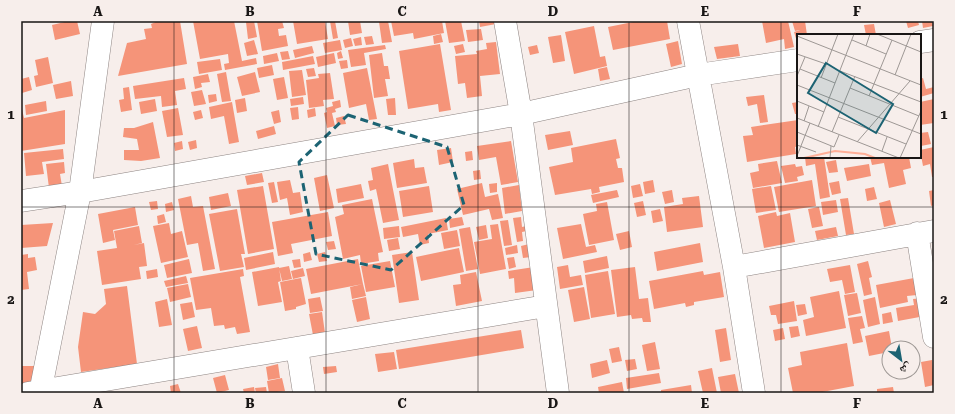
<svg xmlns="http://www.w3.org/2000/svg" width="955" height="414" font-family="'Roboto Serif','Noto Naskh Arabic',serif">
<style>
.building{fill:#f59479}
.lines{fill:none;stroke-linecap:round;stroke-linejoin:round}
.street-casing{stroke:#8d8482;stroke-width:23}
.street{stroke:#fff;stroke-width:22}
.marked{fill:none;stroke:#1c6373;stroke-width:3;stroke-dasharray:8 5;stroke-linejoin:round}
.grid{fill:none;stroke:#191615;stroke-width:1;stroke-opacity:0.55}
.inset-river{fill:none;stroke:#feaf98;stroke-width:2}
.inset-road{fill:none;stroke:#9e9895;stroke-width:1}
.view{fill:#1c6373;fill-opacity:0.15;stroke:#1c6373;stroke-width:2}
.inset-edge{fill:none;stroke:#191615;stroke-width:2}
.neatline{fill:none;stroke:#191615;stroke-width:1.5}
.grid-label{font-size:13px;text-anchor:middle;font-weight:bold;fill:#191615}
</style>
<rect width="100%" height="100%" fill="#f7eeeb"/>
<path class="building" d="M69 21H77L80 34 55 40 52 25Z
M158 21H180L187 64 118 76 127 43 146 39 144 29 152 28 151 24Z
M193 21H234L242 61 256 58 257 64 225 70 224 64 229 63 228 54 200 59Z
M254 21 257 37 248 39 246 22Z
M257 21H282L284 28 278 29 279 36 286 35 288 46 262 51Z
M293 21H325L328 39 297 44Z
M330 21H335L338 38 333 39Z
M348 21H360L362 33 350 35Z
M388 21 392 42 382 43 379 22Z
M391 21H442L444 33 414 39 413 33 394 36Z
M445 21H461L465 41 449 43Z
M479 21H495L496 24 480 27Z
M638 21H667L670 39 613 50 608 27Z
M762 21H788L794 47 785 49 784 39 766 43Z
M792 21H805L807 35H798V45L794 32 800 30 795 31Z
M906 21H918L919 25 908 28Z
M922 21H932L933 26 923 28Z
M874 24 876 35H866L864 25Z
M594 26 600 57 605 56 607 66 574 74 565 32Z
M481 29 483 40 468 42 466 30Z
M441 34 443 42 434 44 433 36Z
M561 35 565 61 553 63 548 37Z
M372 36 374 44 366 45 364 37Z
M361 37 362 45 355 46 353 39Z
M351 38 353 46 345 48 343 40Z
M254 40 258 54 247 56 244 43Z
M340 40 342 50 325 53 323 43Z
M678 41 682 64 671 67 666 44Z
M496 42 500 74 480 76 482 96 467 98 465 83 458 84 455 56 477 54 476 51 487 49 486 43Z
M440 44 451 110 439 112 438 104 408 109 399 51Z
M463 44 465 52 456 54 454 46Z
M738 44 740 56 717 59 714 47Z
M385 45 386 49 364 53 366 65 351 67 348 50Z
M537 45 539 53 530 55 528 47Z
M312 46 314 53 295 58 293 50Z
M288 51 290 59 282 60 280 52Z
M341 51 343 58 338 59 337 53Z
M277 53 279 61 264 64 263 56Z
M334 53 336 63 318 67 316 57Z
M382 53 384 66H388L390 79H385L388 96 374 98 369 55Z
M313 56 315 64 283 70 282 62Z
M48 57 53 83 36 87 34 76 38 75 35 60Z
M220 59 222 70 199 74 197 62Z
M347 60 348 68 341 69 339 61Z
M272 65 274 75 259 78 257 68Z
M607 67 610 79 600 81 598 69Z
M314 68 316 76 308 77 306 69Z
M367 68 377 119 369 120 366 104 349 108 343 73Z
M302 70 306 95 292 97 289 71Z
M226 72 231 101 222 102 217 74Z
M255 72 260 92 242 96 237 77Z
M330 73 334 99 323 100 324 106 309 108 306 80 319 78 318 74Z
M208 74 210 82 201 83 202 87 195 89 193 77Z
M29 77 32 90 22 93 21 79Z
M284 77 288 98 277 100 273 79Z
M184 78 186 89 175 91 177 105 162 107 161 96 135 99 133 86Z
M923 78 926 89 934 87V93L920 97V90L922 89 920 79Z
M71 81 73 96 56 99 53 85Z
M129 87 132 110 121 112 119 100 124 99 123 88Z
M202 90 206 104 194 106 191 92Z
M216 94 217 101 209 103 208 95Z
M764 95 768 122 760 123 757 104 748 106 746 97Z
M303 97 304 104 291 106 290 99Z
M245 98 247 111 237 113 235 100Z
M395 98 396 115H388L386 99Z
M155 99 157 111 141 114 139 102Z
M934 99V123L920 125V102Z
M340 100 341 107 335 109 336 112 332 113 335 126 327 128 324 113 327 112 326 108 333 106 332 102Z
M46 101 47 111 26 115 25 105Z
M232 102 239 142 229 144 224 116 211 119 209 107Z
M798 102V114H795L792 103Z
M21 105 24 118 65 110V144L21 151Z
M298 107 299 119 292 120 290 108Z
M178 108 183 135 167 137 162 111Z
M315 108 316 116 308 118 307 110Z
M201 110 203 118 195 120 193 112Z
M279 110 281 122 274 124 271 112Z
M344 116 346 124 337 125 336 118Z
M798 120V146L795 147 796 154 747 162 743 136 753 135 751 127Z
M153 122 160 158 141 161 124 160V150H139L137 139 123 137 124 128H134Z
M274 126 276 134 258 139 256 131Z
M570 131 573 145 548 150 545 135Z
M928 132 931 144 921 146 920 133Z
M616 139 620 158 616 159 618 168H622L624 182 599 187 600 192 592 194 591 189 555 195 549 167 573 162 571 148Z
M196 140 197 148 190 150 188 142Z
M182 141 183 149 175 151 174 143Z
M511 141 518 182 501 185 496 157 479 160 477 146Z
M934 147V177H932L930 164 923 166 920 150Z
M451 148 453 162 439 165 437 150Z
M63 149 64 159 42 162 44 174 26 176 24 153Z
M472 151 473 160 466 161 465 152Z
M805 157H824L830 197 820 199 815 164 806 166Z
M870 157H909L911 168 903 170 906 184 889 188 884 163 872 165Z
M414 159 415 168 424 167 427 183 397 188 393 163Z
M836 160 838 172 829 173 826 162Z
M777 161 782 183 753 188 750 173 759 171 758 164Z
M64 162 65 173 60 174 62 186 49 188 46 164Z
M388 164 399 220 383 223 376 189 370 191 368 181 373 180 371 168Z
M795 164 796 167 802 166 804 175 797 177 798 181 785 183 781 166Z
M869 164 871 176 847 181 844 168Z
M480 170 481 179 474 180 473 171Z
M262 173 264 182 247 185 245 176Z
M327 175 334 208 320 211 314 178Z
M290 180 293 193 300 192 303 212 290 215 287 198 280 200 277 182Z
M653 180 655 192 645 194 643 182Z
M812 180 816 206 779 212 774 187Z
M839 181 841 193 832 195 829 183Z
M274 182 278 202 272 203 268 183Z
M482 183 485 197 498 194 503 218 492 220 489 209 463 215 457 189Z
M497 183V192L490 193 489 184Z
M361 184 364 198 338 203 336 189Z
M640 184 643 196 633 198 631 186Z
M519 185 522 211 505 214 502 188Z
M263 186 274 249 248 254 237 190Z
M429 186 433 212 403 217 399 191Z
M771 186 776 210 756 213 752 189Z
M874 187 877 199 867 201 865 189Z
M617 190 619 197 593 203 591 195Z
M672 190 674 202 665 204 662 192Z
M934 190V205L931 206 929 191Z
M228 193 231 206 211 210 209 197Z
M191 196 193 207 203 206 215 269 203 271 198 243 187 245 178 199Z
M699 196 703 227 667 232 664 207 683 204 682 198Z
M848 198 854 234 846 235 840 199Z
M372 199 383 252 378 253 379 261 361 264 360 255 343 259 335 217 344 214 342 205Z
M836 200 838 212 823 215 821 202Z
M890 200 896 224 884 227 879 203Z
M157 201 158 209 151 210 149 202Z
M643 201 646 215 637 217 634 203Z
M172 202 174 210 166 212 165 204Z
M607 202 614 240 589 245 583 214 597 211 596 204Z
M135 207 138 225 113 230 115 240 103 243 98 214Z
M819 207 823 226 812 228 808 209Z
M237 209 245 254H241L244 267 220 271 209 214Z
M660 209 663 221 653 223 651 211Z
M328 212 332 236 291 244 293 253 278 256 272 222Z
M776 212 777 216 790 213 795 242 764 248 758 216Z
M164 214 166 222 158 224 157 216Z
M462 217 464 225 450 228 449 219Z
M521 217 522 227 526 226 527 231 522 232 523 241 517 242 513 218Z
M446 218 448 230 428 234 429 243 420 245 418 234 403 237 401 227Z
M508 220 512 245 504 246 500 221Z
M53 223 47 246 21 248V225Z
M169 223 171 234 182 231 188 257 161 263 153 226Z
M498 224 506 269 480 274 474 242 492 239 490 225Z
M581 224 586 247 595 245 597 252 563 259 557 228Z
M486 225 488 238 479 240 476 227Z
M139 226 142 243 134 245 144 243 147 266 139 267 141 279 102 285 97 251 117 248 114 231Z
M399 226 400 237 384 239 383 228Z
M470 227 478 269 466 271 459 229Z
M836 227 838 236 817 240 815 231Z
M457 230 460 246 444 249 441 233Z
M629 231 632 247 620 250 616 234Z
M398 238 400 249 389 251 387 240Z
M334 241 336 249 328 250 326 242Z
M700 243 703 262 657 271 654 252Z
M529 244 531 257 523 258 521 246Z
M517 245 518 253 506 255 505 248Z
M459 248 464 272 421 281 416 257Z
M273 252 275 264 246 270 244 258Z
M310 252 312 260 304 262 303 254Z
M325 252 327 261 319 262 317 254Z
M412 252 419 300 399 303 392 255Z
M28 254V258L35 257 37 270 27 272 29 289 21 290V255Z
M607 256 609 268 585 273 583 261Z
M514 257 516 267 509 269 507 258Z
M189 259 192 273 167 278 164 265Z
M300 259 301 267 294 268 292 260Z
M358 259 363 284 311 294 306 269Z
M390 261 395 287 366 292 361 266Z
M868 261 872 277 869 278 872 294 864 296 857 264Z
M568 265 570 277 581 275 583 285 560 289 557 267Z
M850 265 855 292 845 294 842 280 830 282 827 269Z
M289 266 292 279 282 281 279 268Z
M279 267 281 281 278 282 282 302 258 306 252 272Z
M534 267 537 290 515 293 514 278 509 279 508 271Z
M635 267 639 299 648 298 651 322H643L642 318 632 319 631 315 617 317 611 270Z
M303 268 305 276 293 279 291 271Z
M157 269 158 277 147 279 146 271Z
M243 269 244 276 240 277 250 332 237 334 235 327 225 329 224 325 214 326 211 308 196 310 190 278Z
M608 271 615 314 591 318 585 275Z
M703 271 704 275 720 272 724 297 694 302V305L686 307 685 303 654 309 649 281Z
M476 272 482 301 456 306 453 285 461 284 460 275Z
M186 276 188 283 166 287 164 281Z
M301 278 306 304 296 307V309L285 311 280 282Z
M914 278 917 295 907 296 908 302 880 308 876 285Z
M188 284 191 297 170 302 167 288Z
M363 284 366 296 352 299 350 287Z
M127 286 137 364 81 372 78 347 83 312 95 314 106 304 104 289Z
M584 287 590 319 574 322 568 290Z
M839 291 846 328 806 336 803 320 814 317 810 297Z
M857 293 861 313 848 316 844 295Z
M320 297 323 311 310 313 308 299Z
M366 297 370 319 357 322 352 300Z
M875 297 880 324 868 327 863 300Z
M922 298 925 316 898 321 896 308 914 305 913 299Z
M167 299 172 325 159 327 155 302Z
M794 301 797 321 778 324 776 315H771L769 306Z
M192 302 195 317 183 320 180 304Z
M805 304 807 314 798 316 796 305Z
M322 312 325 333 313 335 309 314Z
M891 312 893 322 883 324 882 314Z
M862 316 865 328 860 329 863 342 853 344 848 318Z
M197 326 202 348 188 351 183 329Z
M798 326 800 336 791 338 789 327Z
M726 328 731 360 720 362 715 330Z
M783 328 785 339 775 341 773 330Z
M521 330 524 348 399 369 396 350Z
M889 331 892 348H889V352L869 356 865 336Z
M655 342 660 369 647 371 642 345Z
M847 343 854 386 817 393H793L788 368 802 365 800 352Z
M619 347 622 361 612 363 609 349Z
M394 352 397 369 378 372 375 354Z
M635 359 637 369 627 371 625 360Z
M607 360 610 373 592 378 590 364Z
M932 360 934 385 925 387 921 362Z
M278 364 280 378 268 380 266 367Z
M22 366H35V385H21Z
M336 366 337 372 324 374 323 367Z
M712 368 717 393H703L698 371Z
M659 373 661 383 627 389 626 378Z
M735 374 739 393H721L718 377Z
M225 375 229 390 217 393 213 378Z
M282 378 285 391 269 393 267 381Z
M622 382 624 393H599L598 387Z
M178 384 181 393H171L170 386Z
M691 385 692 393H661V390Z
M254 387 255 393H244L243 389Z
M266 387 267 393H256L255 388Z
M893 387 894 393H877V389Z"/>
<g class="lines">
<g class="street-casing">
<path id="street" d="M505 21 521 114 558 393
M688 21 734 267 754 393
M920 42 934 40
M21 201 80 192 521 114 698 75 798 60
M917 233 934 337
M734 267 934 231
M297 348 304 393
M28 393 546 306
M40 393 80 192 103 21"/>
</g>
<use href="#street" class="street"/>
</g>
<path class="marked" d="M348 115 447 147 464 205 391 270 316 254 299 162Z"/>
<path class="grid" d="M174 21V393M326 21V393M478 21V393M629 21V393M781 21V393M21 207H934"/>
<g transform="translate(797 34)">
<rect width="124" height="124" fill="#f7eeeb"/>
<path class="inset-river" d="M7 124 38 117 68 120 78 124"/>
<path class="inset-road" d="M80 0 124 18M0 2 124 51M55 6 89 20M69 12 73 0M0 20 29 30M3 35 38 49M43 37 124 68M98 41 114 0M0 42 8 23M24 44 41 0M0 51 124 100M53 54 122 82M72 62 95 6M0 67 27 78M41 83 109 110M0 84 102 124M7 87 12 72M21 93 57 0M0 98 37 113 42 101M35 98 58 42M60 108 113 47M0 111 19 118M85 117 90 103M0 122 13 89M33 124 34 112M103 124 124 77"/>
<path class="view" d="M29 29 96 70 79 99 11 59Z"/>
<rect width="124" height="124" class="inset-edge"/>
</g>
<rect width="955" height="414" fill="none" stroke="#f7eeeb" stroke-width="44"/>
<g transform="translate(901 360) rotate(149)"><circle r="19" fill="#f7eeeb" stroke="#9e9895"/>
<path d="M0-3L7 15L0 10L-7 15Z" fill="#1c6373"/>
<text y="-6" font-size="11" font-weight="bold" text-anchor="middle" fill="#191615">ش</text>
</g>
<rect x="22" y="22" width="911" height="370" class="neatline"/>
<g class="grid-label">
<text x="98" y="16">A</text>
<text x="250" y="16">B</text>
<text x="402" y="16">C</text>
<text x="553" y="16">D</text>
<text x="705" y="16">E</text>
<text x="857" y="16">F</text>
<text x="11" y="119">1</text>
<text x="944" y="119">1</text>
<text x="11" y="304">2</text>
<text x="944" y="304">2</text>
<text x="98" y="408">A</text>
<text x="250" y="408">B</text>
<text x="402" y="408">C</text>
<text x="553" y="408">D</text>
<text x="705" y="408">E</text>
<text x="857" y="408">F</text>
</g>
</svg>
